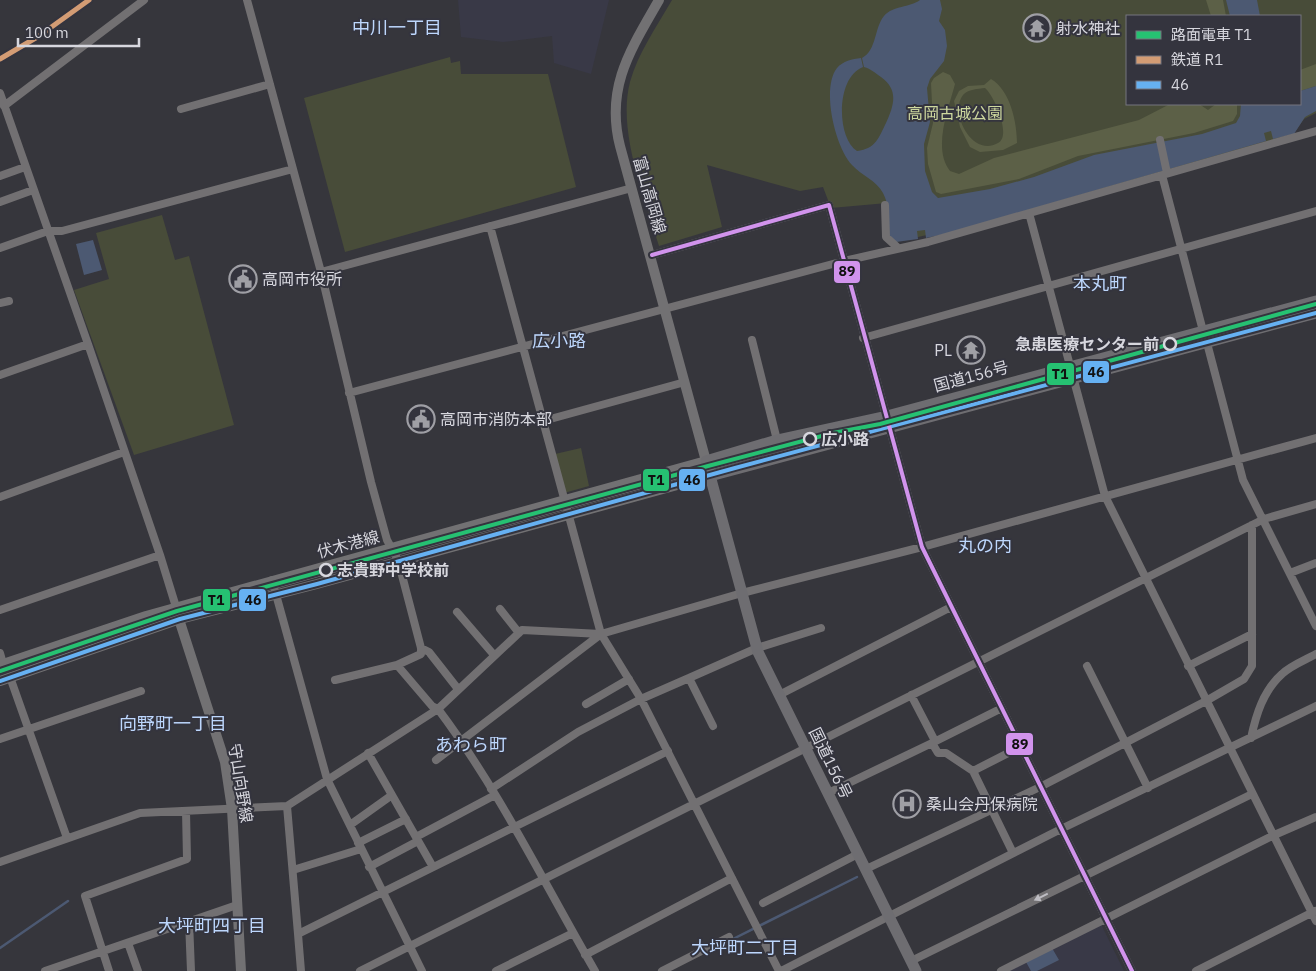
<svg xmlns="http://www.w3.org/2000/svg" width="1316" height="971" font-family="'IBM Plex Sans','Noto Sans JP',sans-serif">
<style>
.built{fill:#393947}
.green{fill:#484c39;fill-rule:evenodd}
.forest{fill:#5c6047;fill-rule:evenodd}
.water{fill:#4c5972}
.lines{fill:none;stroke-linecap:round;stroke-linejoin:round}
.stream{stroke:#4c5972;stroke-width:2.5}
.minor{stroke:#727072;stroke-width:8}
.major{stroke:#727173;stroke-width:10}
.highway{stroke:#6e6d71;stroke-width:11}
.tram{stroke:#727276;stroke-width:1}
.bus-1-casing{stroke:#34343e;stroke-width:8}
.bus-2-casing{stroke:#34343e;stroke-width:8}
.bus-1{stroke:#66b1f2;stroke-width:4}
.bus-2{stroke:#d193ec;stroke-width:4}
.rail-1-casing{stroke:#34343e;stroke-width:9}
.rail-1{stroke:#d39c74;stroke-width:5}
.tram-1-casing{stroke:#34343e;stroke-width:8}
.tram-1{stroke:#26c172;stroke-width:4}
.oneway{fill:#bebdc3}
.stop-dot{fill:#34343e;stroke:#d7d7de;stroke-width:2.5}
.labels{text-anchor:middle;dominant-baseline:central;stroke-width:4;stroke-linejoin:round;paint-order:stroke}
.poi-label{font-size:16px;fill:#d7d7de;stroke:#34343e;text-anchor:start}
.park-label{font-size:16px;fill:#cdd79e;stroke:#34343e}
.street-label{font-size:16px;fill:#d7d7de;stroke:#34343e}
.stop-label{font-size:16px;font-weight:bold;fill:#d7d7de;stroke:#34343e;text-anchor:start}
.neighbourhood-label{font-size:18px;fill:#bdd7fd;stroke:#34343e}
.line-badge{stroke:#34343e;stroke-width:2}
.pale-badge-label{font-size:14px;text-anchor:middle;font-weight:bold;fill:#111}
</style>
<rect width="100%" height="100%" fill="#36363c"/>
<path class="built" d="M458 0H609L591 74 554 63 552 36 503 42 461 37Z
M1100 922 1124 971H1003Z"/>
<path class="green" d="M672 0H1316V113L1304 119 1294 133 1276 139 993 220 896 242 887 203 831 208 823 187 800 191 707 165 722 227 659 246C645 199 617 131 630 82 638 53 657 26 672 0ZM1127 16H1300V104H1127Z
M450 57 451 63 460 61 461 74H548L576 187 345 252 304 98Z
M162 215 175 260 189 256 234 425 134 455 74 290 109 279 96 233Z
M581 448 589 486 564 493 555 454Z"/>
<path class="forest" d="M1206 0H1223L1226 16H1211Z
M1316 64V86L1300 91V70Z
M943 72 950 75 955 84C949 108 932 148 950 171L959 174 994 158 1139 120 1170 104H1199L1208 110 1216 104H1237V114L1233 121 1194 133 1078 156 1019 179 941 194 936 192 928 164 927 148 933 123 931 83 934 78Z
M991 79C1010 90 1017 122 1017 143L1003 150 980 152 970 147 960 127 954 101 959 91 968 86 984 85ZM985 88C994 95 1012 136 998 143 972 158 949 112 963 95 968 89 978 89 985 88Z"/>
<path class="water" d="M920 0H940L942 9 939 21 945 30 947 46 944 61 930 79 927 88 930 122 924 144 925 171 932 192 938 198 990 189 1034 177 1094 155 1202 134 1236 123 1240 116 1241 104H1300V91L1316 86V111L1305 117 1294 134 1273 139 1271 131 1264 133 1266 141 945 234 926 238 925 230 917 231 918 239 896 242 889 238C889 223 890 206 883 193 876 180 862 176 852 165 835 147 821 88 837 68 843 61 852 59 861 58L863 67C836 77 836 137 857 151 876 149 879 137 886 123 894 105 899 90 881 77 875 73 871 69 864 67L862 58C877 50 874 28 884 16 894 5 909 8 920 0Z
M1226 0H1257L1260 16H1230Z
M93 240 102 270 84 275 76 244Z
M1052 948 1059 960 1037 971H1031L1026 962Z"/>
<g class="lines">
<path class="stream" d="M729 941 857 877
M0 948 68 901"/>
<path class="minor" d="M247 0 321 272 371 482 387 540 398 560 421 648V654L397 665 335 680
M0 93 88 344 160 555 176 607
M4 106 144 0
M181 109 270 84
M1160 140 1167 173
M1162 175 1203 331
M0 176 25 167
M0 202 33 190
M885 205 886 237 897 247
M1029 213 1105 496 1316 921
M490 226 601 634 641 699 779 971
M0 248 48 231H62L293 169
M652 255 829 205 922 547 1132 971
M321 272 632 188
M0 303 9 301
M863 338 1316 211
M752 340 777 440
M1207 343 1243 480 1316 626
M0 375 88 344
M349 393 844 261 928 242 1316 131
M543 421 685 382
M0 497 124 452
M1290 573 1316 563
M272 580 327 779 422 971
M500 609 519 633
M0 610 160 555
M457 612 494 655
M421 648 429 652 458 689
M0 653 2 660
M397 665 432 706 438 709C499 790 544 883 595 971
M1087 666 1148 788
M1188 666 1252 634
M10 677 67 838
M779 695 951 607
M911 695 935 741
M586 704 629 679
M1000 709 932 743 938 753H946L973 771 1013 853
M713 726 689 678 757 648 821 628
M1251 738C1256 715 1263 691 1282 674 1290 666 1305 660 1316 654
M0 739 141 691
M368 753 433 867
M436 760 601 634
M973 771 1020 747
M491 789 578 732 641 699 689 678
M828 793 932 743
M287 806 298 934
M350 825 392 795
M416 837 495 795
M358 843 406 819
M0 862 140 813 287 806 438 709 522 630 601 634 742 593 922 547 1316 438
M369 867 418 841
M866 869 1040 787 1206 701 1244 679 1252 666V525
M293 870 361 849
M763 903 858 854
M189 921 191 971
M128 943 138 971
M585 955 732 878
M911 961 1252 794
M45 971 237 905
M109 971 85 896 187 859 186 811
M301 971 298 934C421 872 545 813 668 751
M360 971 1264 519 1316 504
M496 971 573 933
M662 971 729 937
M781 971 1061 829 1316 706
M1001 971 1272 836 1316 817
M1196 971 1315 911"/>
<path class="major" d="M177 613 225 762 232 809 241 971
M0 665 146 616 706 461 620 146C605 87 631 49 659 0
M0 681 180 619 317 584 710 476"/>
<path class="highway" d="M710 476 1316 313
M916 971 758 652 706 461 777 440 887 416 1316 301"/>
<path class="tram" d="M1244 324 1263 322 1316 308
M0 674 159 620 863 428"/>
<g class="bus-1-casing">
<path id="bus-1" d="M0 681 180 619 317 584 735 468 1316 313"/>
</g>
<g class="bus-2-casing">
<path id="bus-2" d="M652 255 829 205 922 547 1132 971"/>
</g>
<use href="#bus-1" class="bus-1"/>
<use href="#bus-2" class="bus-2"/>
<g class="rail-1-casing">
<path id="rail-1" d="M0 59 39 36 89 0"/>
</g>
<use href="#rail-1" class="rail-1"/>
<g class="tram-1-casing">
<path id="tram-1" d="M0 671 177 611 708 466 833 433 880 424 1316 304"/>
</g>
<use href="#tram-1" class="tram-1"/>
</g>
<defs><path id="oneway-solid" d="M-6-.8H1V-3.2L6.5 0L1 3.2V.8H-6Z" transform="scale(1.25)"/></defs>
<use class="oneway" href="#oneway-solid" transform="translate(1041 897) rotate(154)"/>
<defs>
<g id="temple-ring" transform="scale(1.4375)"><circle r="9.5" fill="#34343e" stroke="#9f9fa5" stroke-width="1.5"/><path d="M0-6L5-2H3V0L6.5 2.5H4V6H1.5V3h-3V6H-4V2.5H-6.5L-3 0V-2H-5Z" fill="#9f9fa5"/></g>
<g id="civic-ring" transform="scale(1.4375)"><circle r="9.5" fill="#34343e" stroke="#9f9fa5" stroke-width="1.5"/><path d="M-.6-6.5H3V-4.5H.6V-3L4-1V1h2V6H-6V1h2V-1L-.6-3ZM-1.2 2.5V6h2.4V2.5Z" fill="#9f9fa5"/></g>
<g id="hospital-ring" transform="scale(1.4375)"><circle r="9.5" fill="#34343e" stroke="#9f9fa5" stroke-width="1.5"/><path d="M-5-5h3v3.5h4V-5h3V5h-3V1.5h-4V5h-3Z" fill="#9f9fa5"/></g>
</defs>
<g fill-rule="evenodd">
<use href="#temple-ring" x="1037" y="28"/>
<use href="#civic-ring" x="243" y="279"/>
<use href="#temple-ring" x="971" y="350"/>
<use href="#civic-ring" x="421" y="419"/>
<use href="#hospital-ring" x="907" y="804"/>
</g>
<g class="stop-dot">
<circle cx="1170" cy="344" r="6"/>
<circle cx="810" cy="439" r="6"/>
<circle cx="326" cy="570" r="6"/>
</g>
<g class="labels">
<g class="poi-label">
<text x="1056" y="28">射水神社</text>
<text x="262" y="279">高岡市役所</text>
<text x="952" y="350" text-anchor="end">PL</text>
<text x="440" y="419">高岡市消防本部</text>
<text x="926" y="804">桑山会丹保病院</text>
</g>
<g class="park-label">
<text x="955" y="113">高岡古城公園</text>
</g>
<g class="street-label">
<text transform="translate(650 195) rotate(74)">富山高岡線</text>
<text transform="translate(971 376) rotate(-15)">国道156号</text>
<text transform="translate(348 544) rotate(-15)">伏木港線</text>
<text transform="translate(831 763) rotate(64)">国道156号</text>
<text transform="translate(241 783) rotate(81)">守山向野線</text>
</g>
<g class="stop-label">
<text x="1159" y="344" text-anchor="end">急患医療センター前</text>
<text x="821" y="439">広小路</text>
<text x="337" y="570">志貴野中学校前</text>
</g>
<g class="neighbourhood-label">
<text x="397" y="27">中川一丁目</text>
<text x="1100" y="283">本丸町</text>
<text x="559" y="340">広小路</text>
<text x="985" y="545">丸の内</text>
<text x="173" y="723">向野町一丁目</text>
<text x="471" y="744">あわら町</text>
<text x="212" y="925">大坪町四丁目</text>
<text x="745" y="947">大坪町二丁目</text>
</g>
</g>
<g class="line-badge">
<rect x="833" y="260" width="28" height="24" rx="5" fill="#d193ec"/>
<rect x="1082" y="360" width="28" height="24" rx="5" fill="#66b1f2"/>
<rect x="1046" y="362" width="29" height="24" rx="5" fill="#26c172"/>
<rect x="678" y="468" width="28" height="24" rx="5" fill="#66b1f2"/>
<rect x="642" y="468" width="28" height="24" rx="5" fill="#26c172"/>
<rect x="202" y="588" width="29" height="24" rx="5" fill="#26c172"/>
<rect x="238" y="588" width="29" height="24" rx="5" fill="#66b1f2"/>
<rect x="1005" y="732" width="29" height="24" rx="5" fill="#d193ec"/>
</g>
<g class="pale-badge-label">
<text x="847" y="276">89</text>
<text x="1096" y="377">46</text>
<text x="1060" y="379">T1</text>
<text x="692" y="485">46</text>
<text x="656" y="485">T1</text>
<text x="216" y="605">T1</text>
<text x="253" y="605">46</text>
<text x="1020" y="749">89</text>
</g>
<rect x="1126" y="15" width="175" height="90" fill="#34343e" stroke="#75757e"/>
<rect x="1136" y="31" width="25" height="8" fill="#26c172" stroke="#75757e"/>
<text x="1171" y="40" font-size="15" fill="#d7d7de">路面電車 T1</text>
<rect x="1136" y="56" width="25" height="8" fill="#d39c74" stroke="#75757e"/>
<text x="1171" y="65" font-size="15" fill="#d7d7de">鉄道 R1</text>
<rect x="1136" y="81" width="25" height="8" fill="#66b1f2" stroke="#75757e"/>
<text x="1171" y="90" font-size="15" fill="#d7d7de">46</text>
<path d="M18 38v8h121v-8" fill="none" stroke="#d7d7de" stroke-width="2.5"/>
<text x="25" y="38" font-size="15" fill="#d7d7de" stroke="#34343e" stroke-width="4" paint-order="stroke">100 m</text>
</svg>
